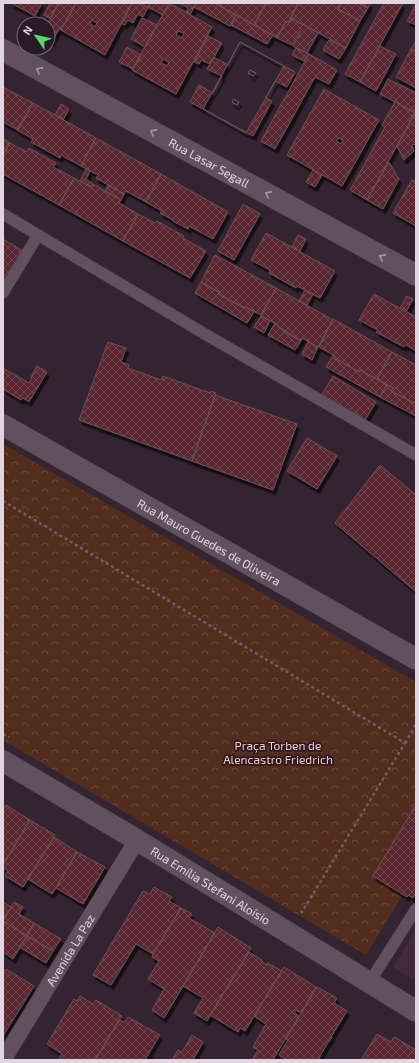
<svg xmlns="http://www.w3.org/2000/svg" width="419" height="1063" font-family="'Exo 2',sans-serif">
<style>
.built{fill:#412a3d}
.park{fill:url(#park-crowns)}
.building{fill:url(#building-cross-hatch);stroke:#6c5256;fill-rule:evenodd;filter:url(#shadow)}
.lines{fill:none;stroke-linecap:round;stroke-linejoin:round}
.service-casing{stroke:#4e414c;stroke-width:12}
.pedestrian-casing{stroke:#4e414c;stroke-width:17}
.minor-casing{stroke:#4e414c;stroke-width:22}
.path{stroke:#6e5f6b;stroke-width:2.5;stroke-dasharray:3 3;stroke-linecap:butt}
.service{stroke:#63505f;stroke-width:11}
.pedestrian{stroke:#63505f;stroke-width:16}
.minor{stroke:#63505f;stroke-width:21}
.oneway{stroke:#a89aa5}
.labels{text-anchor:middle;dominant-baseline:central;stroke-width:3.5;stroke-linejoin:round;paint-order:stroke}
.street-label{font-size:12px;fill:#e1d6df;stroke:#2a1927}
.park-label{font-size:12px;fill:#fecab6;stroke:#2a1927}
</style>
<defs>
<pattern id="park-crowns" width="20" height="18" patternUnits="userSpaceOnUse"><rect width="20" height="18" fill="#522d1e"/><path d="M2 6a3 3 0 1 1 6 0M12 15a3 3 0 1 1 6 0" fill="none" stroke="#6b4b3e"/></pattern>
<pattern id="building-cross-hatch" width="8" height="8" patternUnits="userSpaceOnUse"><rect width="8" height="8" fill="#5a2531"/><path d="M0 0l8 8M0 8l8-8" fill="none" stroke="#71444e"/></pattern>
<filter id="shadow"><feDropShadow dx="2.5" dy="4.5" stdDeviation="0" flood-color="#0009"/></filter>
</defs>
<rect width="100%" height="100%" fill="#342331"/>
<path class="built" d="M416 929V981L393 967Z"/>
<path class="park" d="M3 444 416 682V873L366 955 3 740Z"/>
<path class="building" d="M11 3H42L35 16Z
M50 3 58 4 50 19 44 15Z
M59 3H76L61 30 59 29 52 42 48 40V27L49 25 48 23Z
M76 3H132L105 55 61 30ZM92 20 97 23 95 27 90 24Z
M132 3H141L148 7 143 17 138 14 133 23 128 20 125 25 121 23Z
M150 3H167L169 4 163 15 148 7Z
M169 3 212 27 176 94 132 70ZM178 31 184 33 182 38 176 35ZM163 59 169 62 167 66 161 63Z
M180 3H196L190 15 186 13 188 8Z
M196 3H214L236 15 230 26 194 7Z
M214 3H266L254 25Z
M266 3H298L289 22 286 21 277 38 254 25Z
M298 3H341L338 9 360 21 346 48 291 18Z
M341 3H358L368 8 360 21 338 9Z
M358 3H370L368 8Z
M384 3H403L360 82 345 74Z
M416 4V25L407 21Z
M236 15 273 35 267 44 231 25Z
M142 18 157 25 145 47 131 39Z
M291 18 318 33 307 53 293 46 301 32 300 31 292 45 277 38 286 21 289 22Z
M208 36 222 43 210 64 201 60 199 64 194 62Z
M329 40 346 48 339 59 323 50Z
M416 41V52L411 49Z
M240 42 295 72 287 87 275 81 266 98 272 101 253 136 190 102 199 85 213 93 222 76 207 69 214 57 228 65ZM250 70 256 73 253 76 248 73ZM234 99 239 102 237 105 232 102Z
M240 42 284 66 246 133 203 109ZM250 70 256 73 253 76 248 73ZM234 99 239 102 237 105 232 102Z
M380 46 396 54 376 91 360 82Z
M127 47 141 55 133 69 119 62Z
M296 48 309 54 304 61 292 55Z
M411 49 416 52V88L396 77Z
M309 54 337 70 329 84 315 77 275 149 261 141Z
M388 79 416 93V113L380 94Z
M3 87 33 103 18 130 3 122Z
M324 89 379 120 342 186 287 155ZM339 138 343 140 341 144 336 141Z
M395 102 415 113 367 200 350 190 385 127 382 125Z
M33 103 96 138 81 166 61 155 60 158 31 142 33 139 17 130Z
M61 104 69 109 63 120 55 115Z
M415 113 416 144 412 145 414 151 404 160 397 146Z
M3 138 10 143 3 155Z
M96 138 161 174 146 202 126 191 124 194 96 178 98 175 81 166Z
M10 143 27 152 29 148 56 163 53 167 74 178 59 205 3 174V155Z
M389 162 399 179 383 209 367 200Z
M86 169 90 171 86 179 93 184 91 187 80 181Z
M313 170 322 175 315 187 306 182Z
M161 174 228 212 213 239 189 226 188 229 173 221V220L160 213 162 211 146 202Z
M74 178 91 187 93 184 121 200 119 203 138 214 123 241 59 205Z
M412 180 416 182V226L393 213Z
M108 185 124 194 121 200 105 191Z
M243 204 260 214 234 260 218 251Z
M138 214 155 223 157 221 184 236 183 238 206 251 190 278 123 241Z
M266 233 335 271 320 298 297 286 296 288 269 273 270 270 251 260Z
M298 235 306 239 300 251 292 247Z
M3 239 23 251 3 286Z
M215 255 276 288 261 315 244 306V308L218 294 220 293 201 282Z
M201 282 220 293 218 294 244 308V306L254 312 247 323 195 293Z
M276 288 333 320 318 347 302 338 301 341 286 333 287 332 277 326 278 325 261 316Z
M305 290 313 294 307 305 299 301Z
M374 294 416 317V351L406 345 404 347 376 332 378 330 359 320Z
M407 296 413 299 406 312 400 308Z
M261 316 270 321 264 333 254 327Z
M333 319 392 352 377 379 360 370 359 372 334 358 335 356 319 347Z
M275 323 278 325 277 326 301 341 295 350 268 335Z
M108 342 126 348 121 362 129 365 128 368 161 380 163 376 210 393 211 391 216 393 192 461 79 420Z
M308 342 318 347 312 360 302 354Z
M392 352 416 365V404L391 391 393 388 377 379Z
M333 355 335 356 334 358 359 372 360 370 387 385 380 397 326 367Z
M37 366 47 372 29 402 23 398 21 400 3 389V368L29 383 32 378 31 377Z
M333 376 376 402 365 420 322 395Z
M387 385 393 388 391 391 416 404V416L380 397Z
M215 395 297 424 273 490 192 461Z
M307 438 337 456 317 489 287 471Z
M380 465 416 495V592L335 523Z
M6 805 30 820 3 865V810Z
M416 805V893L413 898 408 895 407 897 373 876Z
M30 820 55 835 23 887 5 876 8 871 3 867V865Z
M54 837 77 852 52 894 28 879Z
M77 852 105 867 83 904 56 888Z
M154 887 172 897 169 901 181 908 153 954 136 944 111 985 93 975 143 891 150 894Z
M3 902 11 907 3 920Z
M14 902 23 907 19 914 34 923 27 936 3 921Z
M181 908 192 914 189 918 215 933 164 1018 152 1010 164 989 148 979 159 961 152 957 153 954Z
M3 921 27 936 13 959 3 952Z
M34 923 61 939 53 951 27 936Z
M218 927 251 948 207 1021 194 1013 203 998 183 986Z
M27 936 53 951 46 963 19 947Z
M249 952 262 960V961L266 965 268 963 282 971 245 1031 240 1028 238 1032 210 1015Z
M284 967 316 987 301 1013 296 1010 294 1013 299 1016 273 1060H252L258 1050 253 1047 266 1024 254 1016Z
M6 969 34 986 3 1036V974Z
M317 987 337 998 334 1003 347 1011 331 1037H332L329 1042H328L318 1060H287L279 1055 288 1040 286 1039Z
M80 996 93 1004 96 1000 122 1016 95 1060H58L62 1054 47 1044 74 999 77 1001Z
M128 1017 160 1035 145 1060H95L119 1020 124 1022Z
M377 1034 391 1042 394 1037 416 1050V1058L415 1060H361Z
M192 1035 203 1042 193 1060H172L178 1050 182 1052Z"/>
<g class="lines">
<g class="service-casing">
<path id="service" d="M3 214 38 235
M3 293 38 235 210 337 416 455
M369 983 416 909"/>
</g>
<g class="pedestrian-casing">
<g id="pedestrian">
<path id="s1" d="M3 1060 137 840"/>
</g>
</g>
<g class="minor-casing">
<g id="minor">
<path id="s2" d="M3 50 416 275"/>
<path id="s3" d="M3 425 416 659"/>
<path id="s4" d="M3 761 137 840 416 1011"/>
</g>
</g>
<path class="path" d="M3 501 405 743 302 912 300 911
M3 734 9 737
M405 743 416 724"/>
<use href="#service" class="service"/>
<use href="#pedestrian" class="pedestrian"/>
<use href="#minor" class="minor"/>
</g>
<defs><path id="oneway-chevron" d="M-2-3.5L2.5 0L-2 3.5" fill="none" stroke-width="1.6" stroke-linecap="round" stroke-linejoin="round"/></defs>
<g class="oneway">
<use href="#oneway-chevron" transform="translate(39 70) rotate(-151)"/>
<use href="#oneway-chevron" transform="translate(153 132) rotate(-151)"/>
<use href="#oneway-chevron" transform="translate(268 194) rotate(-151)"/>
<use href="#oneway-chevron" transform="translate(382 257) rotate(-151)"/>
</g>
<g class="labels">
<g class="street-label">
<text stroke="none"><textPath href="#s2" startOffset="235">Rua Lasar Segall</textPath></text>
<text stroke="none"><textPath href="#s3" startOffset="237">Rua Mauro Guedes de Oliveira</textPath></text>
<text stroke="none"><textPath href="#s4" startOffset="242">Rua Emília Stefani Aloísio</textPath></text>
<text stroke="none"><textPath href="#s1" startOffset="129">Avenida La Paz</textPath></text>
</g>
<g class="park-label">
<text x="278" y="745">Praça Torben de<tspan x="278" dy="14">Alencastro Friedrich</tspan></text>
</g>
</g>
<rect width="419" height="1063" fill="none" stroke="#e1d6df" stroke-width="8"/>
<g transform="translate(36 36) rotate(304)"><circle r="19" fill="#2a1927" stroke="#736571"/>
<path d="M0-3L7 15L0 10L-7 15Z" fill="#59d56f"/>
<text y="-6" font-size="11" font-weight="bold" text-anchor="middle" fill="#e1d6df">N</text>
</g>
</svg>
